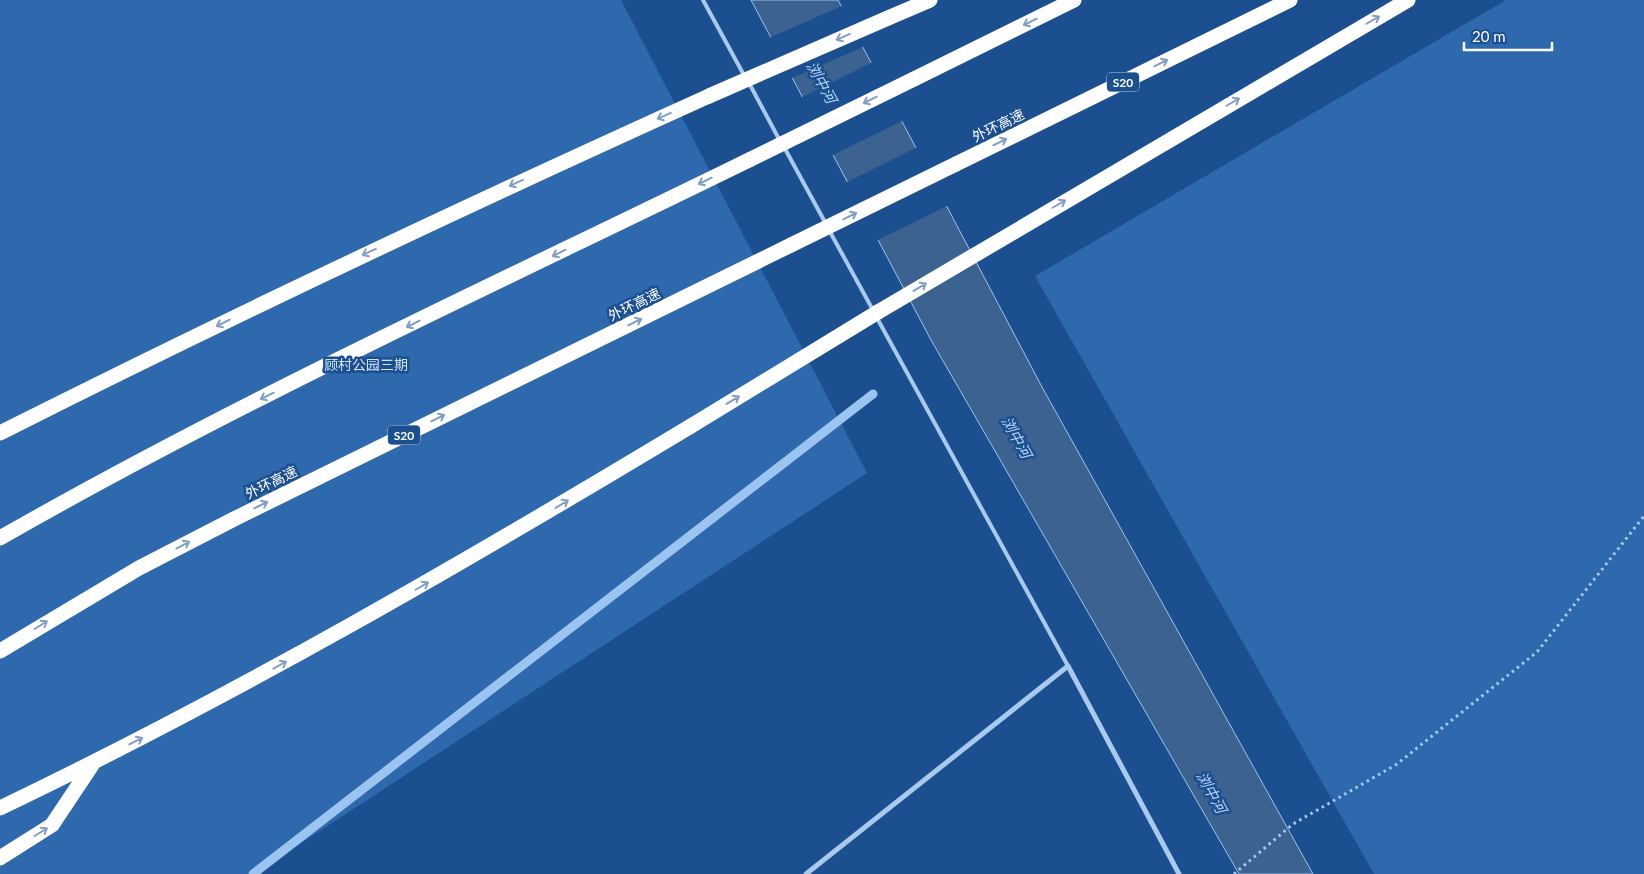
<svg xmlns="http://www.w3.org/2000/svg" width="1644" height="874" font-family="Lato,'Noto Sans SC',sans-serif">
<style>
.green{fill:#2e69ad}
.water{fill:#3c6290;stroke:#9cc4f0}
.pier{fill:#1b4f8f}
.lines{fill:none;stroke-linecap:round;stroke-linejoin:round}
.stream{stroke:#9cc4f0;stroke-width:9}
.path{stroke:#a9c9ee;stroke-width:3;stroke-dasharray:2.5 4;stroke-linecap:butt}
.service{stroke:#a9c9ee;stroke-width:4}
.minor{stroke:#a9c9ee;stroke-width:5}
.motorway{stroke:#fff;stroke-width:15}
.motorway-bridge{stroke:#fff;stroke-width:15}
.oneway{stroke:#829ec1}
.labels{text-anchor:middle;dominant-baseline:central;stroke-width:5;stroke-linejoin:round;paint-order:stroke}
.shield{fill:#1b4f8f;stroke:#bbcadd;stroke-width:1}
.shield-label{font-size:12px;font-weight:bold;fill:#fff}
.street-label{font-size:14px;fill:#fff;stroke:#1b4f8f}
.park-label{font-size:14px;fill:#cfe3fa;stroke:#1b4f8f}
.water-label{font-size:15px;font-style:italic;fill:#b5d3f5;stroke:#1b4f8f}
</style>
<rect width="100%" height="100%" fill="#1b4f8f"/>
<path class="green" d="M0 0H621L867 473 254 874H0Z
M1506 0H1644V874H1374L1035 276Z"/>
<path class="water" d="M751 0H838L1042 387 1313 874H1239L931 340Z"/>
<path class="pier" d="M844 5 865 46 790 79 769 38Z
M873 62 904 120 831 156 800 98Z
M918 147 949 205 876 241 845 183Z"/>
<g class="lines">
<path class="stream" d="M253 874 873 394"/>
<path class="path" d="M1234 874 1293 824 1397 764 1537 652 1644 516"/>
<path class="service" d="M703 0 745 77
M749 83 780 141
M784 147 826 224
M829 230 874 312
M877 318 1068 666"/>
<path class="minor" d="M806 874 1068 666 1179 874"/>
<path class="motorway" d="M888 18 930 0
M914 79 1074 0
M956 164 1290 0
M878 312 1408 0
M0 433C234 315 470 204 709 96
M0 538C243 399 498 283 749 160
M0 651 139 568 234 519 791 245
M0 808C238 694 465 562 691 426
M0 858 52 825 92 765"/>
<path class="motorway-bridge" d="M709 96 888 18
M749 160 914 79
M791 245 956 164
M691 426 878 312"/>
</g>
<defs><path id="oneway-shaft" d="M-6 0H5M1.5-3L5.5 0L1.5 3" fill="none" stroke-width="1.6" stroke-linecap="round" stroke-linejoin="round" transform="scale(1.25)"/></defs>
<g class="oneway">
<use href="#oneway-shaft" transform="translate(1373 20) rotate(-30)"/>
<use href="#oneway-shaft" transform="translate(1030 22) rotate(154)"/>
<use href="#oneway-shaft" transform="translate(843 37) rotate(156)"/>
<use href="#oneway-shaft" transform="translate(1161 63) rotate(-26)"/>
<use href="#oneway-shaft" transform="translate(870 100) rotate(154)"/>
<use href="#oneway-shaft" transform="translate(1233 102) rotate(-30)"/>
<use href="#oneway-shaft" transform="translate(664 116) rotate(156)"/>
<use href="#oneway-shaft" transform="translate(1000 142) rotate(-26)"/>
<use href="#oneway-shaft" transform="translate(705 181) rotate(154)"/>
<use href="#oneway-shaft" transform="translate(516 183) rotate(156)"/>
<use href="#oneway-shaft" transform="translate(1059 204) rotate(-30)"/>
<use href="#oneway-shaft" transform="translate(850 216) rotate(-26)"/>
<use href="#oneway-shaft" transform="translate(369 252) rotate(155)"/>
<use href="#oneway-shaft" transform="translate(559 253) rotate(154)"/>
<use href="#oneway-shaft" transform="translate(920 287) rotate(-31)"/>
<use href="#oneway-shaft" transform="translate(635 322) rotate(-26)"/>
<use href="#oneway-shaft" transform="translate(223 323) rotate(154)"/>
<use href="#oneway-shaft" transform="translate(413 324) rotate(154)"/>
<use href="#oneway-shaft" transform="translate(267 396) rotate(154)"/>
<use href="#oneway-shaft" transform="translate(733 400) rotate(-31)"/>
<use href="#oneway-shaft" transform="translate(438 418) rotate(-26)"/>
<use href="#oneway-shaft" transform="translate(562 504) rotate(-31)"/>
<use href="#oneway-shaft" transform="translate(261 505) rotate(-26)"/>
<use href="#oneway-shaft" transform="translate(183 545) rotate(-28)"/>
<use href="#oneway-shaft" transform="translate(422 586) rotate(-30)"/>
<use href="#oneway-shaft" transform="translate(41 625) rotate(-32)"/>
<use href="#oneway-shaft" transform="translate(280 665) rotate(-29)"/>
<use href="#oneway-shaft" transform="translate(136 741) rotate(-27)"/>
<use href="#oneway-shaft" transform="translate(41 832) rotate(-32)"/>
</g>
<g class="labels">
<g class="shield">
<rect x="1107" y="72.5" width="32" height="19" rx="4"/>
<rect x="388" y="425.5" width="32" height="19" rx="4"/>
</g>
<g class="shield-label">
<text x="1123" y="82">S20</text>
<text x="404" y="435">S20</text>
</g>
<g class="street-label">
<text transform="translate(998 125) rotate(-26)">外环高速</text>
<text transform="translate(634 304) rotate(-26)">外环高速</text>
<text transform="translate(271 482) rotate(-26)">外环高速</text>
</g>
<g class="park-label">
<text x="366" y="364">顾村公园三期</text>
</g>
<g class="water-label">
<text transform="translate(822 82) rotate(61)">浏中河</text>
<text transform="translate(1017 437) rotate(61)">浏中河</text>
<text transform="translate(1212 792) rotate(61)">浏中河</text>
</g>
</g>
<path d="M1464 42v8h88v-8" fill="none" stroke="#ffffff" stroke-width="2.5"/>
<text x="1472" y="42" font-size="15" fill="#ffffff" stroke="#1b4f8f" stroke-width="4" paint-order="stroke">20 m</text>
</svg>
